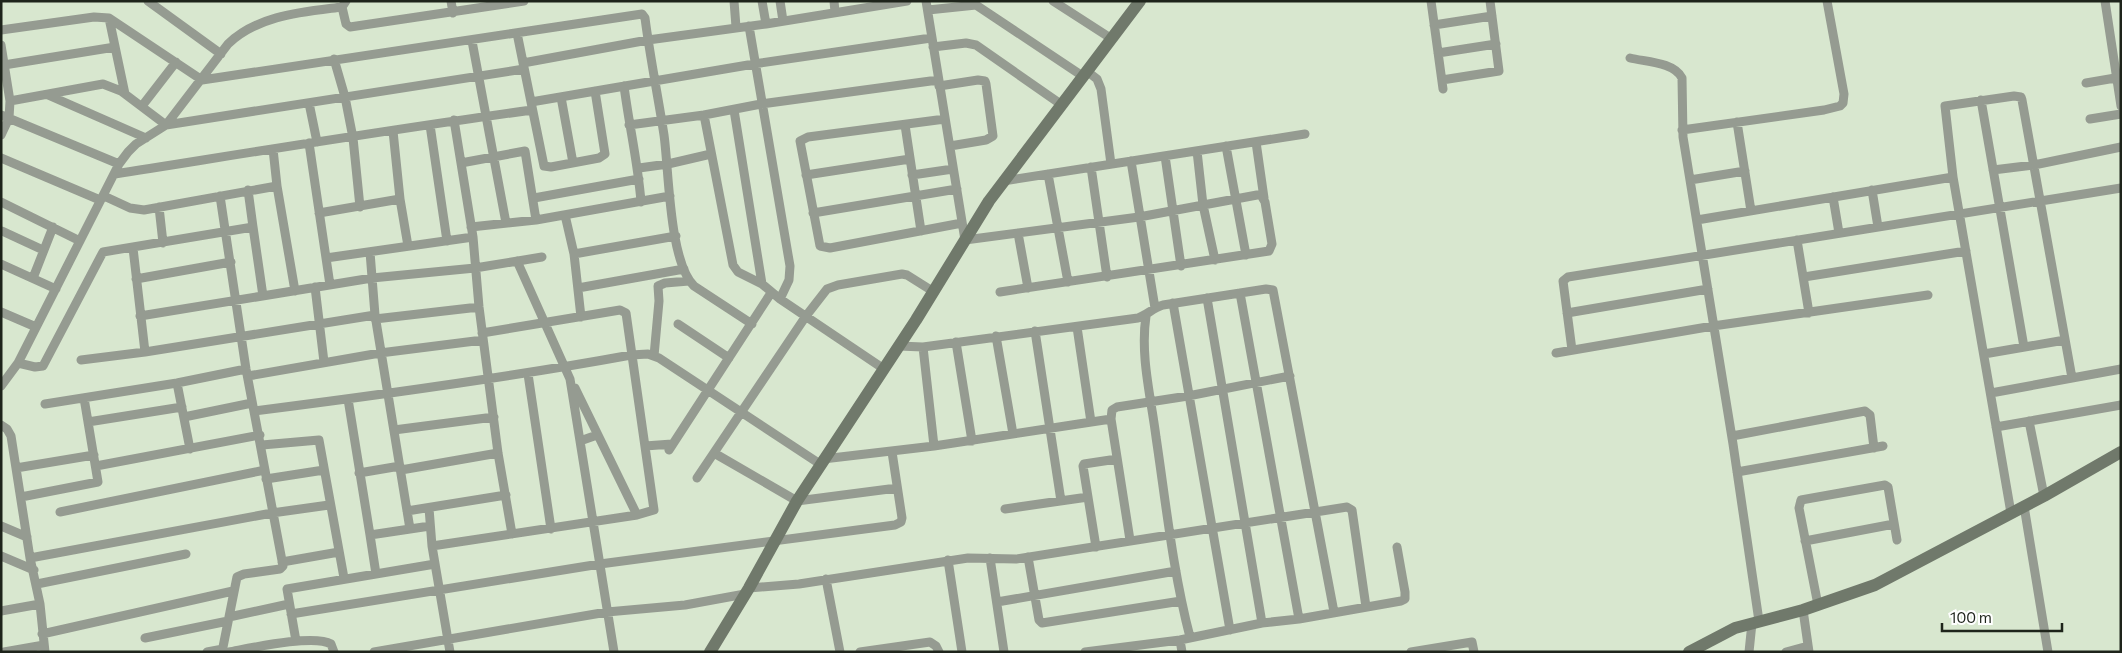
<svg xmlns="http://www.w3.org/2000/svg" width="2122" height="653" font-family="Commissioner,sans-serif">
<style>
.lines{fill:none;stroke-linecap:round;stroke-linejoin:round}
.street{stroke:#959b91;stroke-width:9}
.secondary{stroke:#70796b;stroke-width:12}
</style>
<rect width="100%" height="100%" fill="#d8e7cf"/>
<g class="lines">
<path class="street" d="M148 1 221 54
M451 1 453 13
M734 1 736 27
M762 1 766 24
M780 1 783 21
M834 1 835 12
M926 1 965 240 1139 217 1257 195H1261L1265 202 1272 244 1269 251 1000 292
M1053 1 1112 39
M1431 1 1443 89
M2105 1 2121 106
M342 7 346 24 350 27 524 1
M928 10 976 5 1084 77
M109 18 125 94
M1434 25 1492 16
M749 26 790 266 789 280 780 299
M1 30 94 17 109 18 202 80 642 14 645 18C650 57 658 96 664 135 669 171 669 261 694 286L752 324
M517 33 544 166 551 167 599 158 605 154 595 91
M472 41 506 223
M1 45 10 101 9 118 1 135
M933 47 966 43 976 45 1062 105
M1438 53 1496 44
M1630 58C1646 62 1674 62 1682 78L1683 137 1733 444 1759 621
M334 59 345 97 353 138 360 207
M523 63 648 40 766 24 907 1
M4 65 115 47
M1088 72 1097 79 1101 89 1111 164
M1442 80 1499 71 1490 1
M2086 83 2121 77
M624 86C629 125 638 163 641 202
M939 86 978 80 985 81 986 84 993 136 986 140 950 146
M48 95 146 138
M561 97 573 163
M1981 100 2024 347
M10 101 103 84 121 91 166 125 524 69
M531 102 754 64 931 38
M309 103 317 142
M142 106 176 62
M734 110 762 284 780 299 884 369
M1 115 119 164
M704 115 733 265 738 272 762 284
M945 119 808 137 800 141 820 246 830 248 962 223
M2090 119 2121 114
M454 120 473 237 479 307 498 453 512 534
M1737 122 1751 211
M430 125 447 241
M629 125 704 115 761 104 938 80
M905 125 921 231
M1682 130 1824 110 1840 106 1843 103 1844 94 1827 1
M393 131 400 199 408 246
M1256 142 1264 198
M309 143 330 285
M1226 146 1246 255
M273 149 277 186 295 291
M1197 151 1203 205 1215 260
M1165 156 1181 266
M1 158 100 200
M1131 161 1155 308
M461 163 525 151 536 220
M1091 167 1107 277
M639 168 668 164 711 154
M1993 170 2034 165 2121 147
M115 174C254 152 393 129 532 110
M1048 174 1068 282
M806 175 910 159
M912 175 953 169
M1690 180 1745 171
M1003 181 1305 134
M248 190 253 227
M1872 190 1878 227
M104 196 130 208 144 210 277 186
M220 196 246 369 283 566 280 569 244 574 237 577 222 652
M1833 197 1839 233
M534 198 639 179
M1 202 80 241
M159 207 163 243
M319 213 400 199
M813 213 957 189
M565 215 574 254 581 317
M1697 220 1953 177
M471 227 536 220 670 196
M2 231 43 250
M1018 233 1028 288
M1797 240 1809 313
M133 248 145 352
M370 252 375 315 410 529
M574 254 676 236
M326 258 473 237
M517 261 570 379 614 652
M1 264 56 289
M1804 277 1966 251
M33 278 53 227
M136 279 231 262
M315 287 324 362
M578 288 684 269
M1240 293 1299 619
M1207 298 1262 623
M1173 303 1230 630
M1 312 36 327
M1567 313 1708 289
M140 316 372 278 475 268 542 257
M1146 316C1140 356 1151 397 1156 437 1166 504 1173 572 1190 637
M375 319 479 307
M678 324 729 358
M1077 327 1091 422
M1035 331 1061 501
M996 336 1013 434
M956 342 972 441
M899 346 923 347 1138 318C1147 315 1153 308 1163 305L1266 289 1273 290 1334 612
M923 347 934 446
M1572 350 1563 281 1568 277 2121 188
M1556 353 1713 326 1928 295
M1984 354 2065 340
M654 356 659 301 658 286 665 283 689 281
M81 360 145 352 375 315
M18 363 35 367 43 366 103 252 253 227 263 296
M528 374 551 529
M248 376 380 353 483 340
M177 383 190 449
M1 386 18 363 119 164 128 152 136 144 166 125 228 44C258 15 303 12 342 7L346 1
M575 388 637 515
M1991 393 2121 369
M348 399 370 535 430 526
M45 404 177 383 246 369
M254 411C380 395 506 378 631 355L648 354 659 358 820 464
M184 417 252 403
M2029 421 2044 496
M88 422 182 407
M1 425 7 429 11 436 30 558 40 604 45 652
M1996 427 2121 405
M394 430 494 417
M1732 436 1865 411 1870 415 1874 448
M580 441 597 435
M262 445 319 440 344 578
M645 446 672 444
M669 450 771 293
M714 453 797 501 897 488
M823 459 934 446 1111 419
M96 466 260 435
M16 468 94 455
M401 470 498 453
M1737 472 1883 446
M359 473 400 466
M697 478 806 316 827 289 838 285 902 274 907 275 934 292
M266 479 324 470
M21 497 98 482 84 398
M2024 506 2048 652
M429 508 432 546 450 652
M1005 509 1088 497
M407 511 506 495
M60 512 265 470
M2011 513 1953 177 1945 106 2014 96 2021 97 2022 100 2072 378
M1 526 27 537
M370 535 376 574
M1130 540 1111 419 1112 410 1117 407 1188 396 1290 376
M1805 541 1894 524
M432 546 637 515 654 510 626 313 620 310 482 333
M1096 547 1083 466 1084 464 1117 459
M1 556 34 570
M1028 557 1039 620 1042 623 1181 601
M30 558 272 513 329 505
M990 558 1004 652
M948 560 962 652
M282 562 339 552
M826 579 840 652
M37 584 186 554
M749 588 799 584 968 558 1016 559 1347 507 1352 510 1366 607
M997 602 1176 571
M1818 605 1799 508 1801 500 1885 485 1888 487 1897 540
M1803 610 1809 652
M1 611 40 604
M291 614 600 564 895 525 901 522 902 518 892 452
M229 617 289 604
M42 634 233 591
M145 638 228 621
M1180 640 1182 652
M296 641 287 589 435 564
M4 652 44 645
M207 652 223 649
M229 652C251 648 314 634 331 644L334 652
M374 652 607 612 685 605 745 594
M860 652 930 642 936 646 939 652
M1085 652 1180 640 1262 623 1299 619 1401 601 1405 599V592L1397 547
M1411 652 1472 642 1474 652
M1749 652 1752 623
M1786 652 1808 646"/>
<path class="secondary" d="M710 652 749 588 797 501 916 320 989 201 1140 1
M1689 652 1735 628 1803 610 1875 585 2044 496 2121 452"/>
</g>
<rect width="2122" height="653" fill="none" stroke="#1e241b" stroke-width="5"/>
<path d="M1942 623v8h120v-8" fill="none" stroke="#1e241b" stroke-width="2.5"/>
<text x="1950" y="623" font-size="15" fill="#1e241b" stroke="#ffffff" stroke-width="4" paint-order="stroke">100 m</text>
</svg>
